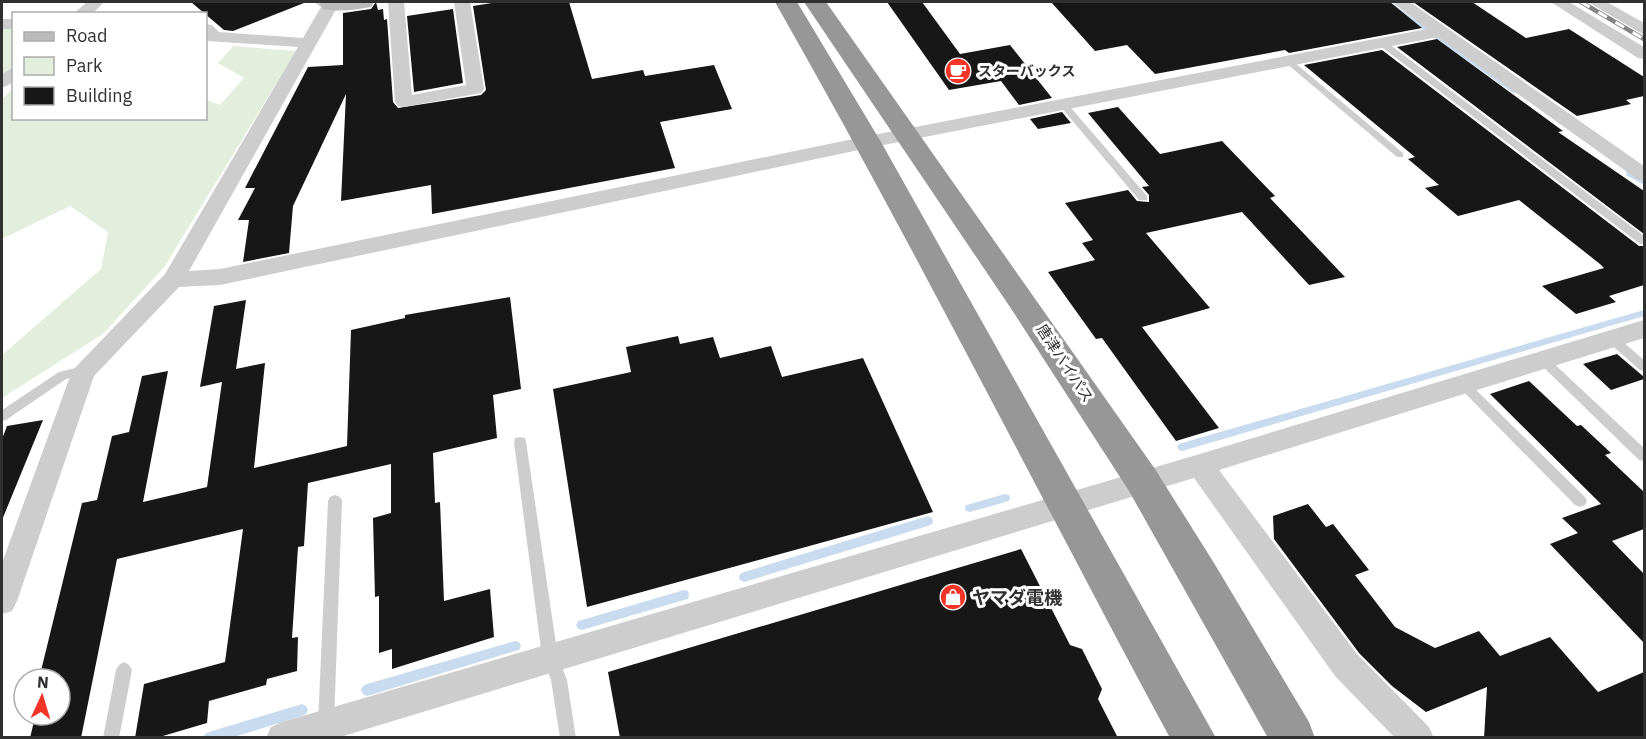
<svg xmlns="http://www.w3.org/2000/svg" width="1646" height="739" font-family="'IBM Plex Sans','Noto Sans JP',sans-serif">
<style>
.green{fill:#e4eedd}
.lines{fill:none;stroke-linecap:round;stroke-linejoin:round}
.stream{fill:#c8dbef;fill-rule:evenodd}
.building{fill:#171717}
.lane{fill:#cdcdcd;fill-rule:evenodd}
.street{fill:#cdcdcd;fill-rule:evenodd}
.secondary{fill:#bababa;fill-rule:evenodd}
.highway{fill:#979797;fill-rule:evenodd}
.rail-casing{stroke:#858585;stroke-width:4.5}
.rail{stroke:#fff;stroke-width:3;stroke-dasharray:10;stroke-linecap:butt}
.labels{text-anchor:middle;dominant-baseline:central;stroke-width:6;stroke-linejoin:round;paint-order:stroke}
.far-poi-label{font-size:14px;font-weight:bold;fill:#303030;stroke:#fff;text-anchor:start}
.street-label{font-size:15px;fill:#303030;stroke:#fff}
.near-poi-label{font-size:18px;font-weight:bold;fill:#303030;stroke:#fff;text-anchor:start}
</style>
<rect width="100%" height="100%" fill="#fff"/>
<path class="green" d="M2 28H14L13 67 2 77Z
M233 46 296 51 165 266 103 334 2 398V355L101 269 108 232 70 206 2 239V99L13 88 14 118H206V100L220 105 244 78 218 63Z"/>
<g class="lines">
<path class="stream" d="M1384 2H1390L1518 92 1517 93H1513Z
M1626 171H1632L1644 180V185L1626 175Z
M1644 310V316L1182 451 1179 450 1177 447 1179 444 1182 443Z
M1005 494 1009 495 1010 498 1009 501 970 512 966 511 965 508 966 505 970 504Z
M928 516 932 518 933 521 932 524 928 526 744 582 740 580 739 577 740 574 744 572Z
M684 590 688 591 689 595 688 599 684 600 582 630 578 629 576 625 578 621 582 620Z
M515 641 519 642 521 646 519 650 515 651 367 696 363 694 361 690 363 686 367 684Z
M302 704 306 706 308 710 306 714 302 716 231 738H203L205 734 209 732Z"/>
</g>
<path class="building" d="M191 2H303L304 3 233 31 224 30Z
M376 2 378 10 383 9 384 20 387 19 393 102 398 108 481 95 486 90 473 6 498 2H569L592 79 643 70 645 76 714 65 732 109 660 122 675 168 432 214 431 185 341 201 346 94 293 206 289 253 243 262 249 220H238L255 188H245L308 67 343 65V13L371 9Z
M887 2H922L960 54 1010 45 1052 98 1019 105 1001 81 949 90Z
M1051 2H1390L1422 28 1289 53 1285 50 1155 74 1127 45 1095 51Z
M1413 2H1472L1526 38 1569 29 1644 77V96L1626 100 1631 104 1577 116Z
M453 9 463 83 414 92 407 16Z
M1437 39 1563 131 1558 132 1644 191V234L1397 47Z
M1382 50 1639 246H1644V285L1609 296 1616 302 1576 314 1542 286 1604 268 1600 264 1519 200 1458 216 1425 188 1439 185 1408 159 1415 157 1304 65Z
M1118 107 1160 154 1222 141 1275 196 1270 198 1345 277 1309 285 1242 212 1146 233 1210 308 1142 327 1219 428 1176 441 1102 338 1096 339 1048 272 1095 260 1082 243 1093 240 1065 203 1128 190 1137 201 1149 202V195L1142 187 1149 186 1088 113Z
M1062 112 1071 123 1038 129 1030 119Z
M510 297 521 389 493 395 497 438 433 453 435 503 440 502 444 601 490 589 494 637 392 669V649L379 653V596L375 597 373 518 391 513V464L308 483 304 546 298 547 292 638 298 637 297 671 267 679 266 685 209 701 207 723 156 738H135L144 684 225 662 243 529 117 559 81 738H30L35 717 29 718 30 715H60V679H39L82 503 97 500 112 436 129 432 142 376 168 371 143 502 207 487 222 382 200 387 214 306 246 300 236 369 265 363 254 468 347 446 351 330 405 318V315Z
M678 336 680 344 713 337 720 358 771 346 782 377 863 358 933 512 587 607 553 389 631 372 626 347Z
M1617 354 1644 377V379L1611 390 1583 364Z
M1529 381 1577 426 1581 425 1611 453 1605 455 1644 492V529L1612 541 1644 574V643L1550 544 1578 533 1562 518 1601 504 1490 394Z
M43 420 2 520V439L7 426Z
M1308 504 1326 527 1333 524 1369 570 1355 575 1395 627 1435 648 1479 631 1500 656 1550 637 1598 692 1644 672V738H1484L1487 687 1426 712 1392 686 1359 653 1274 539 1273 516Z
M1021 549 1070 645 1082 649 1102 689 1098 699 1118 738H620L608 672Z"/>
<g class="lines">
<path class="lane" d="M1379 41H1385L1644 236V244H1640L1379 45Z
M1289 58 1403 153V157H1397L1286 63V59Z
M1063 101 1066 102 1147 196V200H1139L1060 106V102Z
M1612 335 1616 336 1644 360V371L1640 370 1608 342 1606 339 1608 336Z
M1543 355 1547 357 1644 448V461L1639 460 1539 363 1537 360 1539 357Z
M84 366 88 368 90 371 88 374 66 379 6 420 2 421V410L59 372Z
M1463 379 1467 381 1585 497 1587 501 1585 505 1580 507 1575 505 1459 387 1457 384 1459 381Z
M520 437 525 438 526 442 558 657 567 680 576 738H560L551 680 542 657 514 442 515 438Z
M335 495 340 497 342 501 334 723 332 729 326 731 320 729 318 723 328 501 330 497Z
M124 662 129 665 132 670 119 738H103L116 670 119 665Z"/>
<path class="street" d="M87 2H104L92 14H73Z
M314 2H337L339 4 189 271 220 269 868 136 1427 29 1392 2H1410L1644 166V181L1637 179 1438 37 868 148 220 285 179 287 94 376 17 601 12 611 2 614V563L72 371 165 274 298 47 208 41 206 38V24L212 25 219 32 303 38 321 7Z
M388 2H404L412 95 466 85 454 2H470L484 89 481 93 404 107 398 106 395 102Z
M1551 2H1569L1644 47V59L1638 58Z
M1588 2H1607L1644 23V35Z
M2 19H14V29H2Z
M14 67V82L2 88V74Z
M1644 320V338L1219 470 1357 654 1429 727 1434 738H1395L1335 676 1194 478 337 738H266L271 727 282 722 1200 454Z"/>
<path class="secondary" d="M322 2H374L371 7C356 10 338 12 323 9L320 4Z"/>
<path class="highway" d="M775 2H797L881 142 1216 738H1170C1038 493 913 244 775 2Z
M804 2H826L1155 469 1214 563 1309 722 1315 738H1268L1129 491 1010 307Z"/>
<g class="rail-casing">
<path id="rail" d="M1581 2 1644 39"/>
</g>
<use href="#rail" class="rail"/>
</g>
<defs>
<g id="cafe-disc" transform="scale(1.35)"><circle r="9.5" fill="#f43426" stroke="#fff"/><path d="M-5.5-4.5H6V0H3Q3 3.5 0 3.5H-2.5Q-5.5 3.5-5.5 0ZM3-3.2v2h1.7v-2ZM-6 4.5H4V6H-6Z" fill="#fff"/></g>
<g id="shop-disc" transform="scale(1.35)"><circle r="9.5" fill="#f43426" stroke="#fff"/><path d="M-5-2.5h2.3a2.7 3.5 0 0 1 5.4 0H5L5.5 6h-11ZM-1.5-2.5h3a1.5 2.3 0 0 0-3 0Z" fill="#fff"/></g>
</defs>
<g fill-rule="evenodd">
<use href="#cafe-disc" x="958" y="71"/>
<use href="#shop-disc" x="953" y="597"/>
</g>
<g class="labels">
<g class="far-poi-label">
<text x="978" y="71">スターバックス</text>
</g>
<g class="street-label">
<text transform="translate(1065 363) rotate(57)">唐津バイパス</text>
</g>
<g class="near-poi-label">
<text x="972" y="597">ヤマダ電機</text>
</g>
</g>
<rect width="1646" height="739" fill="none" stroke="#303030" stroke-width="6"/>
<rect x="12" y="12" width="195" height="108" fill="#ffffff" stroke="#acacac" stroke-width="1.5"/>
<rect x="24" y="32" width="30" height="9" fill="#bababa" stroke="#acacac" stroke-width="1.5"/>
<text x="66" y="42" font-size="18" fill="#303030">Road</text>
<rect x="24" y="57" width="30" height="18" fill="#e4eedd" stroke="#acacac" stroke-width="1.5"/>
<text x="66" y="72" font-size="18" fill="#303030">Park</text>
<rect x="24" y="87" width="30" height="18" fill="#171717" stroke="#acacac" stroke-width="1.5"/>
<text x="66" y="102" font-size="18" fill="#303030">Building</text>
<g transform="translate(42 697) rotate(4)"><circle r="28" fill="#ffffff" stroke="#acacac" stroke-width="1.5"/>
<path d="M0-4.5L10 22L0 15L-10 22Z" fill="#f43426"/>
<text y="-9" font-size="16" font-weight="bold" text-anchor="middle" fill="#303030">N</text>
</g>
</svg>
